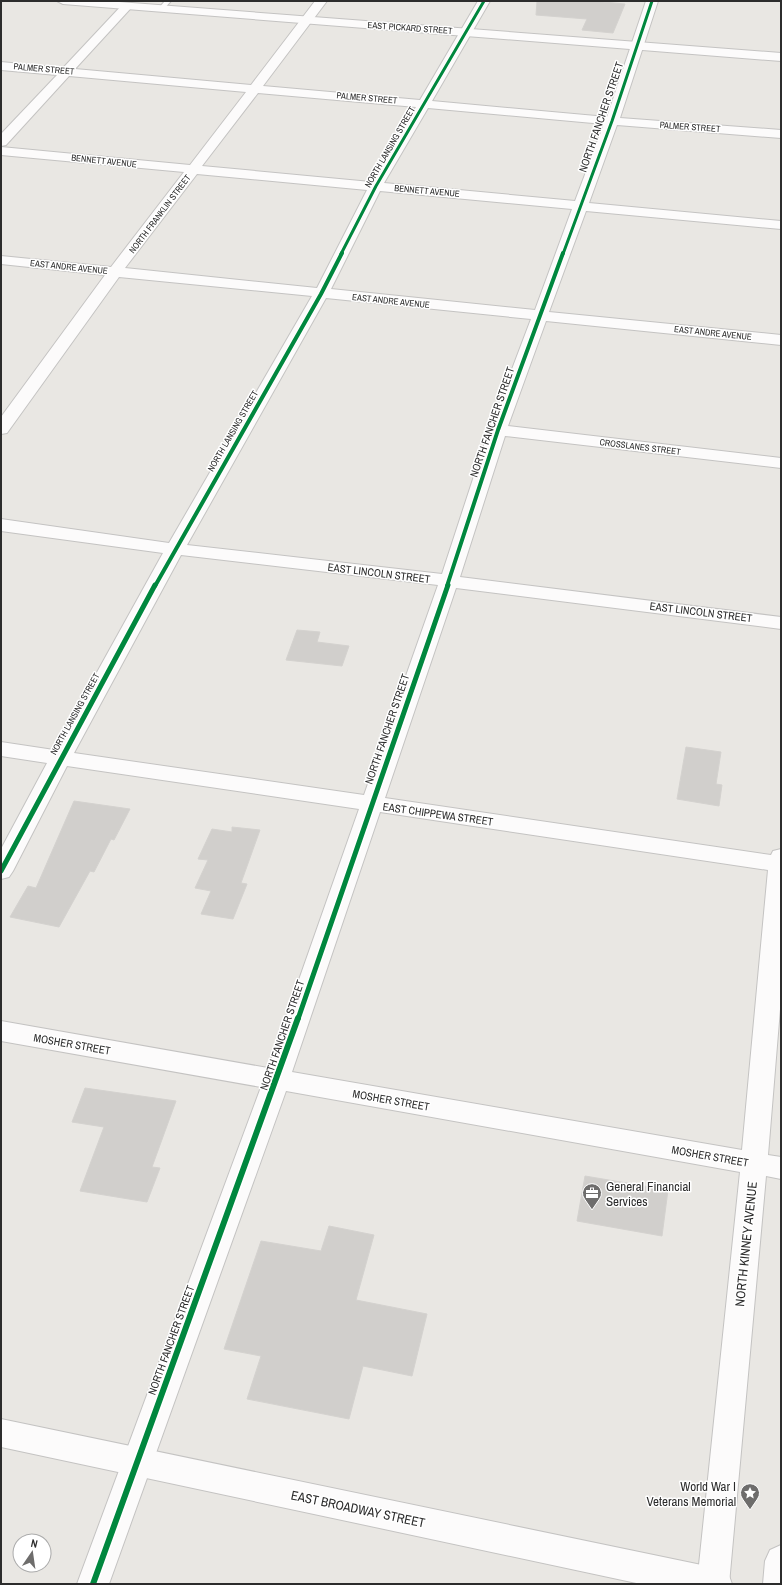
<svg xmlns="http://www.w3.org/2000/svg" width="782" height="1585" font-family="'Archivo Narrow',sans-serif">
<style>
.building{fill:#d1cfcc;stroke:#d4d2cf}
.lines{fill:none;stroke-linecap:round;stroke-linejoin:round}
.service-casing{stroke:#c4c3c2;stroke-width:2}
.minor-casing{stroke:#c4c3c2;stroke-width:2}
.tertiary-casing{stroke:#c4c3c2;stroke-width:2}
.secondary-casing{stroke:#c4c3c2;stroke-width:2}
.service{fill:#fcfbfb;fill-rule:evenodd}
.minor{fill:#fcfbfb;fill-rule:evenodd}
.tertiary{fill:#fcfbfb;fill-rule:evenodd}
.secondary{fill:#fcfbfb;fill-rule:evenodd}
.cycleway-far3-casing{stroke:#fff;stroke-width:4.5}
.cycleway-far2-casing{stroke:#fff;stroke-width:6}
.cycleway-far1-casing{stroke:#fff;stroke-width:8}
.cycleway-casing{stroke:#fff;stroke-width:9}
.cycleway-far3{stroke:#00873e;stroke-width:3}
.cycleway-far2{stroke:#00873e;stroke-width:4}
.cycleway-far1{stroke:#00873e;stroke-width:5}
.cycleway{stroke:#00873e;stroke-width:6}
.labels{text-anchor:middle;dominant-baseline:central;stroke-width:3;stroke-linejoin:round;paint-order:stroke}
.far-street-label{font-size:9px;fill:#2c2c2c;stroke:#fff}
.street-label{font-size:11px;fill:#2c2c2c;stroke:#fff}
.near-poi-label{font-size:13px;fill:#2c2c2c;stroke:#fff;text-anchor:start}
.near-street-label{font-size:13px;fill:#2c2c2c;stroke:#fff}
</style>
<rect width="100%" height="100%" fill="#e9e7e3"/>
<path class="building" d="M537 1H592L625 4 613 33 582 30 587 19 536 15Z
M297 630 320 632 317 642 349 646 342 666 286 660Z
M686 747 721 752 716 784 722 785 719 806 677 799Z
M74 801 130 809 114 840 111 839 94 872 90 871 59 927 10 917 28 886 36 888Z
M232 827 260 830 241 883 247 884 233 919 201 914 211 891 195 888 208 860 198 859 212 829 232 832Z
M85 1088 176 1101 152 1167 160 1168 147 1202 80 1191 104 1127 72 1122Z
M585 1176 668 1190 662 1236 577 1221Z
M329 1226 374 1235 356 1300 427 1314 412 1376 363 1366 349 1419 247 1399 261 1356 224 1349 261 1241 321 1251Z"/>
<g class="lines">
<g class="service-casing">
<path id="service" d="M165 1H171L163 10H159L158 9Z"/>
</g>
<g class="minor-casing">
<path id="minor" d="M315 1H327L263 86 420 100 478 1H490L432 101 607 117 646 1H658L620 118 781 130V138L617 125 589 203 781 221V229L586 211 549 312 781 335V345L546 321 508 426 781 458V468L505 436 460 577 781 617V629L456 588 385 798 771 855 773 851 781 849V997L768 1155 781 1157V1179L766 1176 729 1584H697L740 1172 286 1091 109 1584H77L261 1087 1 1041V1021L268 1068 359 809 67 766 13 871 9 877 1 879V849L47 763 1 756V742L54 750 163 553 1 531V519L169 543 312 296 119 277 7 433 1 434V417L105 275 1 264V256L111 267 184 172 1 155V147L190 165 246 92 69 76 6 145 1 146V134L57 75 1 70V62L63 68 123 4 127 3 133 6 131 8 75 69 251 85ZM258 93 416 107 371 182 202 166ZM428 108 604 124 575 201 384 183ZM197 174 367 190 317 288 125 268ZM380 191 572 209 535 310 331 289ZM326 298 531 319 489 430 442 574 187 545ZM181 555 438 585 364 795 74 753ZM380 812 768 870 742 1150 292 1072Z
M781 1545V1584H763L765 1561 770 1550Z"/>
</g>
<g class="tertiary-casing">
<path id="tertiary" d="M1 1419 716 1568 728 1573 732 1584H641L1 1447Z"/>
</g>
<g class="secondary-casing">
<path id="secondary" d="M57 1H106L781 53V61L63 4Z"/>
</g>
<use href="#service" class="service"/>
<use href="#minor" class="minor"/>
<use href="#tertiary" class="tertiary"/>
<use href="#secondary" class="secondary"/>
<g class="cycleway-far3-casing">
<path id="cycleway-far3" d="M341 254 376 186 484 1
M563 254 612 121 652 1"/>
</g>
<g class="cycleway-far2-casing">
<path id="cycleway-far2" d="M155 586 321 294 342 253
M447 586 498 430 563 253"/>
</g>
<g class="cycleway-far1-casing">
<path id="cycleway-far1" d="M1 871 155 585
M298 1019 448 585"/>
</g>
<g class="cycleway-casing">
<path id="cycleway" d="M93 1584 298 1018"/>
</g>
<use href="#cycleway-far3" class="cycleway-far3"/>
<use href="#cycleway-far2" class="cycleway-far2"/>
<use href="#cycleway-far1" class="cycleway-far1"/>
<use href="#cycleway" class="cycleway"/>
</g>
<defs>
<g id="office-pin" transform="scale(1)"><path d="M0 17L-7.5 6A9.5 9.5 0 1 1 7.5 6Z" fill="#6e6d6c" stroke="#fff"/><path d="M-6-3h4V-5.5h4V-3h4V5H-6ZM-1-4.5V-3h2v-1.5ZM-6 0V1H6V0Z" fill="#fff"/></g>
<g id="sight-pin" transform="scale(1)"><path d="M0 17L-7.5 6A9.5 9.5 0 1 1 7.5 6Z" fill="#6e6d6c" stroke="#fff"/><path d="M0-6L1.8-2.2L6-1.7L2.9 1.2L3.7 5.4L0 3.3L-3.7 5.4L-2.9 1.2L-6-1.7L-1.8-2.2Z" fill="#fff"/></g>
</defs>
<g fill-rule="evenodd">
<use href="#office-pin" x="592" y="1193"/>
<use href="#sight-pin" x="750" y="1493"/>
</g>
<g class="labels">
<g class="far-street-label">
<text transform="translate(410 28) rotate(4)">EAST PICKARD STREET</text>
<text transform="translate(44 69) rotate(5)">PALMER STREET</text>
<text transform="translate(367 98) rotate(5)">PALMER STREET</text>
<text transform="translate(690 127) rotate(4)">PALMER STREET</text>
<text transform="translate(390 147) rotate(-60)">NORTH LANSING STREET</text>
<text transform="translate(104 161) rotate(6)">BENNETT AVENUE</text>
<text transform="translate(427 191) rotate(5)">BENNETT AVENUE</text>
<text transform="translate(160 214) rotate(-53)">NORTH FRANKLIN STREET</text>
<text transform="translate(69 267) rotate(6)">EAST ANDRE AVENUE</text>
<text transform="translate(391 301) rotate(6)">EAST ANDRE AVENUE</text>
<text transform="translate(713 333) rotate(6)">EAST ANDRE AVENUE</text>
<text transform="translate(233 431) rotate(-60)">NORTH LANSING STREET</text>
<text transform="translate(640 447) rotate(7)">CROSSLANES STREET</text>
<text transform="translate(75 714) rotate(-61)">NORTH LANSING STREET</text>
</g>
<g class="street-label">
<text transform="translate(601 117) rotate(-71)">NORTH FANCHER STREET</text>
<text transform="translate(492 422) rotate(-71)">NORTH FANCHER STREET</text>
<text transform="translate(379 573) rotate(7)">EAST LINCOLN STREET</text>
<text transform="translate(701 612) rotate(7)">EAST LINCOLN STREET</text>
<text transform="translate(387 729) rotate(-71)">NORTH FANCHER STREET</text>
<text transform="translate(438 814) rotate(8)">EAST CHIPPEWA STREET</text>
<text transform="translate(282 1035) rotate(-71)">NORTH FANCHER STREET</text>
<text transform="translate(72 1044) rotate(10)">MOSHER STREET</text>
<text transform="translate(391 1100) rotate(10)">MOSHER STREET</text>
<text transform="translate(710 1156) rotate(10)">MOSHER STREET</text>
<text transform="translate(171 1340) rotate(-70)">NORTH FANCHER STREET</text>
</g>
<g class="near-poi-label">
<text x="606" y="1186">General Financial<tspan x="606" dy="15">Services</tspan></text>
<text x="736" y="1486" text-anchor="end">World War I<tspan x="736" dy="15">Veterans Memorial</tspan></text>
</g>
<g class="near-street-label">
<text transform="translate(746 1244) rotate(-84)">NORTH KINNEY AVENUE</text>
<text transform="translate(358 1509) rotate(12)">EAST BROADWAY STREET</text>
</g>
</g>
<rect width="782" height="1585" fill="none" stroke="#2c2c2c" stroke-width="4"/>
<g transform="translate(32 1553) rotate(13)"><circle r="19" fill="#ffffff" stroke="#ababab"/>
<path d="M0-3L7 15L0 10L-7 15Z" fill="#6e6d6c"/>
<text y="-6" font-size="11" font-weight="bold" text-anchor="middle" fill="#2c2c2c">N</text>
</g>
</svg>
